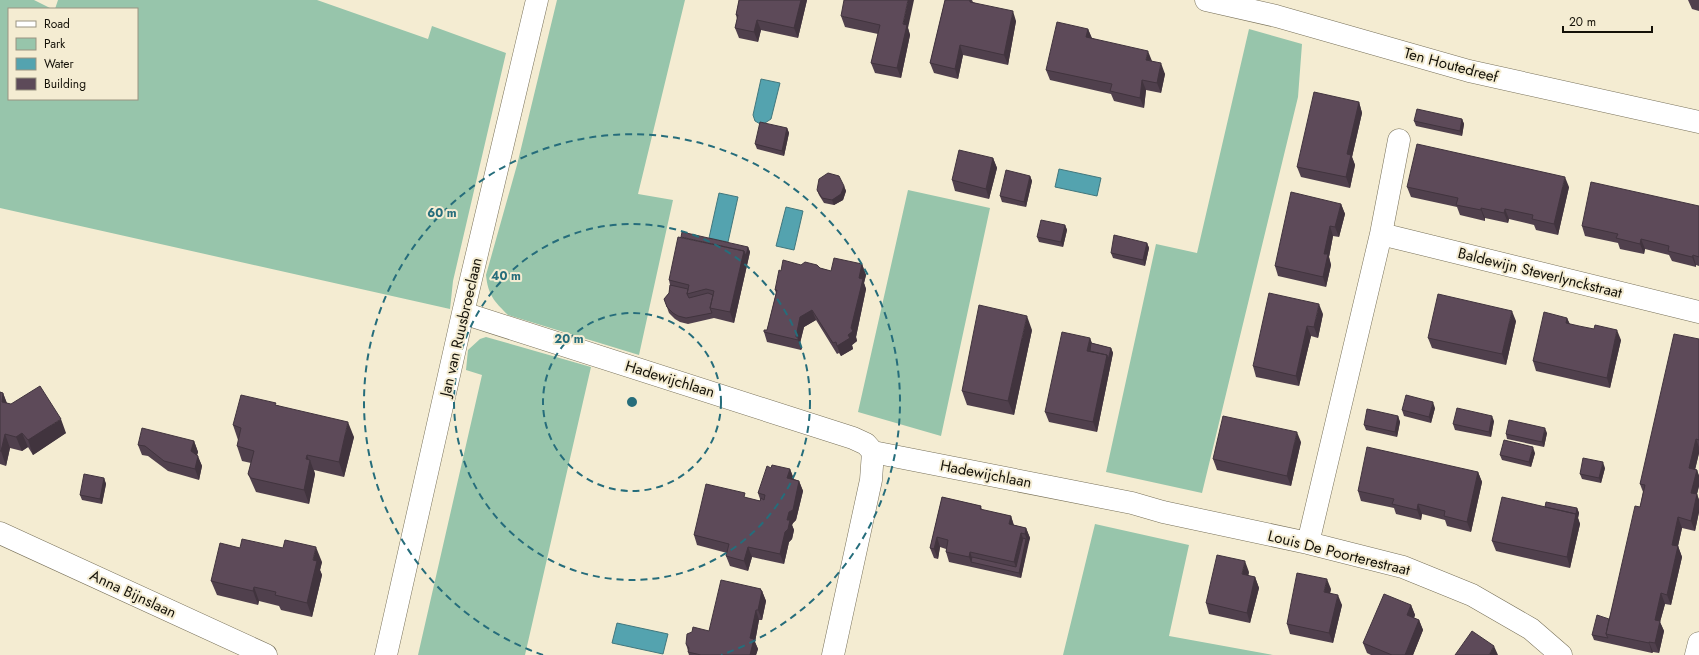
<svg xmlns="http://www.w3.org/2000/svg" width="1699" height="655" font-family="Jost,sans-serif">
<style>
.green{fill:#97c5ab}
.water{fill:#54a3af;stroke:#41777d}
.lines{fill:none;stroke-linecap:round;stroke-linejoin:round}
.minor-casing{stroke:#78715a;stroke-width:23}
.minor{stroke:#fff;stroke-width:22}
.wall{fill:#50404d}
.shaded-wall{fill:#41343e}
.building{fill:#5d4a59;stroke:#41343e}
.ring{fill:none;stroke:#266d7b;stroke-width:2;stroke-dasharray:7 5}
.labels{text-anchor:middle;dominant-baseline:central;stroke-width:4;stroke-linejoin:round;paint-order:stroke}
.street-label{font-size:15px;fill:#141108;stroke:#f4ecd2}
.centre{fill:#266d7b;stroke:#f4ecd2;stroke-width:2}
.ring-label{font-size:12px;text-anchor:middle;font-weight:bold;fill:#266d7b;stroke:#f4ecd2;stroke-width:4;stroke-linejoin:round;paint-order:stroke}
</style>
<rect width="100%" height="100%" fill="#f4ecd2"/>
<path class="green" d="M0 0H34L52 9H9V99H137V9H55L58 0H317L428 39 432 26 506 53 453 281 450 309 0 208Z
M557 0H685L638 194 673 200 639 355 508 315C494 301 488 295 486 275L517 165Z
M1249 29 1302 44 1298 97 1202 493 1106 472 1156 244 1197 253Z
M908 190 990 208 941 436 858 412Z
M486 337 591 367 588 380 525 655H418L482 375 466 370 468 350 480 339Z
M1095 524 1189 545 1169 636 1273 655H1063Z"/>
<path class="water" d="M761 79 780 83 771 119 762 125 755 121 753 115Z
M1059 169 1101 178 1097 196 1055 187Z
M719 193 738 197 728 242 709 238Z
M786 207 803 211 794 250 776 246Z
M617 623 668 634 663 654 612 643Z"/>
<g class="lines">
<g class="minor-casing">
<path id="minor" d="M1206 0 1276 16 1469 71 1699 122
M1381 234 1399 140
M463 313 853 438 866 444 873 452 1132 503 1163 512 1308 543 1403 567 1472 595 1531 629 1561 655
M0 533 266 655
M1308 543 1381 234 1699 312
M386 655 463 313 537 0
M833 655 871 480 873 452
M1696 655 1699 643"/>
</g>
<use href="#minor" class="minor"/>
</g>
<path class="wall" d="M739 0H807L798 38 761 30 758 42 739 38 735 28 737 19 736 15Z
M945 0H972L973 2 1016 21 1008 65 963 55 958 79 934 73 930 63Z
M1688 0H1699V11L1692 9Z
M841 16 908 28 910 35 901 78 875 73 871 63 878 34 845 27Z
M1088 29 1092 38 1152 61 1165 74 1161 93 1146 90 1144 108 1114 101 1111 94 1050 80 1046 70Z
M1359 102 1362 113 1352 157 1355 165 1350 188 1301 177 1297 167Z
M1462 119 1464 124 1462 136 1416 126 1414 121Z
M787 128 789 133 784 156 757 149 755 144Z
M993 158 997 168 989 199 955 191 952 180Z
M1030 176 1032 181 1026 207 1002 202 1000 196Z
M844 186 846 191 843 200 834 205 824 203 819 195 817 190Z
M1407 187H1569L1558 235 1536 230 1534 225 1509 219 1508 223 1485 218V221L1460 215 1457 207 1411 197Z
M1341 204 1345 214 1339 237 1333 236 1329 257 1331 265 1326 287 1278 276 1275 266Z
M1699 206V266L1696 265V267L1672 261 1669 255 1645 249 1644 254 1620 249 1618 243 1585 236 1582 226Z
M1065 225 1067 230 1063 247 1039 242 1037 237Z
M1147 243 1149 248 1145 266 1113 258 1111 253Z
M748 247 750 252 734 323 714 318 688 324 680 322 675 319 669 313 664 299 669 293 670 285 669 280Z
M862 264 866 275 864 283 866 289 856 337 857 341 852 345 853 349 841 356 839 353 837 354 816 320 804 327 800 343 802 348 801 350 767 342 764 332 767 330 776 293 775 290 781 271 820 268 831 271Z
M1323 314 1318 338 1311 336 1299 386 1256 377 1253 366Z
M1567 318 1570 324 1621 340 1610 388 1536 371 1533 361Z
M1516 321 1506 365 1432 348 1428 338Z
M1032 330 1014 415 967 405 962 391Z
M1090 338 1092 343 1111 348 1113 353 1097 432 1049 422 1045 412Z
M1699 339V453L1695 469 1697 470 1699 476V486L1697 494 1699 500V512L1695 531 1682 528 1678 546 1682 557 1671 605 1665 604 1660 622 1664 631 1659 653 1653 652 1652 653 1594 640 1592 635 1609 619 1640 507 1643 492 1640 484Z
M0 392 3 393 7 403 66 433 33 455 28 447 22 451 10 448 6 466 0 464Z
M277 405 354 437 344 477 314 470 315 474 309 504 256 492 248 474 251 463 242 461 237 446 239 440H238L233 425Z
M1435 408 1431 423 1404 416 1402 410Z
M1398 416 1400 422 1397 437 1366 430 1364 425Z
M1494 421 1491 437 1455 430 1453 424Z
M1547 433 1544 447 1507 439 1506 434Z
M194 441 198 452 197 455 202 466 199 480 168 471 148 456 142 455 138 445Z
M1301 442 1291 486 1217 470 1213 459Z
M1535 453 1531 467 1502 460 1500 455Z
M771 468 790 469 794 479 799 481 803 491 796 520 793 523 792 525 794 530 792 539 789 542 784 564 752 557 748 571 730 566 726 556 727 553 697 545 694 535 747 498 760 501V499L758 493Z
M1605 468 1601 483 1582 479 1580 474Z
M1478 472 1482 482 1471 532 1447 526 1445 520 1422 514 1421 520 1396 514 1394 508 1361 501 1358 491Z
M104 478 106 484 102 504 82 500 80 495Z
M942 497 981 506 982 510 1011 516 1014 525 1026 528 1030 538 1021 578 949 562 946 552V549L940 547 938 559 934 558 930 548Z
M1545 507 1577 508 1579 513 1578 518 1580 524 1570 568 1496 551 1492 541Z
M240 548 322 562 320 570 322 575 312 617 281 610 279 606 259 601 258 605 217 595 211 581Z
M1249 572 1248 576 1255 577 1259 588 1250 623 1209 614 1206 603Z
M1331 589 1330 593 1342 605 1333 643 1290 634 1287 624Z
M762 591 766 601 762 620H759L755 642 758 649 756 655H689L688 652V651L686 644 709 631Z
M1411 605 1415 615 1414 618 1419 620 1423 630 1413 655H1371L1367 653 1363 643Z"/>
<path class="shaded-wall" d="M801 0H807L798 38 794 28Z
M908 0H914L908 28 910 35 901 78 897 68 903 24Z
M1013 11 1016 21 1008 65 1004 55Z
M757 20 761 30 758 42 754 32Z
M1088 29 1092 39 1086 37Z
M960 45 963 55 958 79 955 69Z
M1148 51 1152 61 1146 60Z
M1161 63 1165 74 1161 93 1157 83Z
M1142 80 1146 90 1144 108 1140 98Z
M1359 102 1362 113 1352 157 1355 165 1350 188 1346 177 1347 154Z
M1462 119 1464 124 1462 136 1460 131Z
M787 128 789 133 784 156 782 151Z
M993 158 997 168 989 199 986 189Z
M1030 176 1032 181 1026 207 1024 202Z
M1565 177 1569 187 1558 235 1554 224Z
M844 186 846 191 843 200 834 205 832 200Z
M1341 204 1345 214 1339 237 1335 227Z
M1481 208 1485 218V221L1481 210Z
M1505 209 1509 219 1508 223 1504 213Z
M1065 225 1067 230 1063 247 1061 242Z
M1330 226 1333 236 1329 257 1331 265 1326 287 1323 277 1324 254Z
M1641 239 1645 249 1644 254 1640 244Z
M1147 243 1149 248 1145 266 1143 260Z
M748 247 750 252 734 323 730 312 744 251Z
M1693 255 1696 265V267L1692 257Z
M862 264 866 275 864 283 866 289 856 337 857 341 852 345 853 349 841 356 837 346 848 335 851 328 859 278Z
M1319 304 1323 314 1318 338 1314 327Z
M812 310 816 320 804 327 800 343 802 348 801 350 798 340 796 337 800 317Z
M1512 311 1516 321 1506 365 1502 354Z
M1027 316 1032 330 1014 415 1008 401Z
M1567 318 1571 328 1566 323Z
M1307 326 1311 336 1299 386 1296 376Z
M1617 330 1621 340 1610 388 1607 378Z
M1090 338 1093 348 1092 356 1087 351Z
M1111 348 1113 353 1097 432 1093 422 1107 355Z
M3 393 8 407 2 402Z
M1433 402 1435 408 1431 423 1429 417Z
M1398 416 1400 422 1397 437 1395 432Z
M1492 416 1494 421 1491 437 1489 432Z
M61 419 66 433 33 455 28 440Z
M348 422 354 437 344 477 339 462Z
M1545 428 1547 433 1544 447 1542 442Z
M1297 432 1301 442 1291 486 1287 476Z
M22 433 28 447 22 451 16 437Z
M5 434 10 448 6 466 1 451Z
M1696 439 1699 447V453L1693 479 1689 468Z
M194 441 198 452 195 462 191 451Z
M1533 447 1535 453 1531 467 1529 462Z
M307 455 310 463V460L315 474 309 504 304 490Z
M198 456 202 466 199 480 195 469Z
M1603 462 1605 468 1601 483 1599 478Z
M790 469 794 480 787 478Z
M1697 470 1699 476V486L1697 494 1699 500V512L1695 531 1691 521V493Z
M1478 472 1482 482 1471 532 1467 522Z
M104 478 106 484 102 504 100 499Z
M799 481 803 491 796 520 793 523 792 525 794 530 792 539 789 542 784 564 780 554 789 512Z
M1418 504 1422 514 1421 520 1417 510Z
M1577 508 1579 513 1578 518 1580 524 1570 568 1567 557Z
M1011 516 1014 527 1009 524Z
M1678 517 1682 528 1676 555 1672 545Z
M1026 528 1030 538 1028 544 1025 534Z
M1021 533 1025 543 1018 572 1014 562Z
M937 537 940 547 938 559 934 549Z
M1026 539 1028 544 1021 578 1019 573Z
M1678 546 1682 557 1671 605 1667 595Z
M316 547 322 562 320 570 322 575 312 617 307 603 313 560Z
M748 547 752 557 748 571 744 561Z
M970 552 974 563 971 562 969 557Z
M1245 561 1249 572 1246 585 1242 574Z
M1255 577 1259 588 1250 623 1247 613Z
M1327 579 1331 589 1328 603 1324 592Z
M254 587 259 601 258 605 253 591Z
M761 589 762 592V591L766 601 762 620 758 610Z
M1661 593 1665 604 1660 622 1664 631 1659 653 1655 643V620Z
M1338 595 1342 605 1333 643 1329 633Z
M1411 605 1415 615 1411 626 1407 615Z
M756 610 759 620 755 642 758 649 756 655H750V638Z
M1419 620 1423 630 1413 655H1405Z
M1649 642 1653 652 1652 653 1649 643Z
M1494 646 1498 655H1489Z"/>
<path class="building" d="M739 0H801L794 28 757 20 754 32 735 28 738 15H736Z
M844 0H908L903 24 907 25 897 68 871 63 880 25 841 16Z
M945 0H970V2L1013 11 1004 55 960 45 955 69 930 63Z
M1057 22 1088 29 1086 37 1148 51 1146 60 1161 63 1157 83 1142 80 1140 98 1110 91 1112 84 1046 70Z
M1314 92 1359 102 1347 154 1351 155 1346 177 1297 167Z
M1417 109 1462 119 1460 131 1414 121Z
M760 122 787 128 782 151 755 144Z
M1417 144 1565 177 1554 224 1532 219 1533 215 1505 209 1504 213 1481 208V210L1456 205 1458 198 1407 187Z
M959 150 993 158 986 189 952 180Z
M1006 170 1030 176 1024 202 1000 196Z
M828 173 839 176 844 186 841 194 832 200 822 198 817 190 819 179Z
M1591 182 1699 206V257L1693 255 1692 257 1668 251 1669 246 1641 239 1640 244 1616 238 1618 234 1582 226Z
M1291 192 1341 204 1335 227 1330 226 1324 254H1328L1323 277 1275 266Z
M1041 220 1065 225 1061 242 1037 237Z
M682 232 748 247 746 256 744 251 681 237Z
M1114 235 1147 243 1143 260 1111 253Z
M678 237 744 251 730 312 710 308 714 291 706 289 687 294 689 285 669 280Z
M834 258 862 264 859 278 863 279 851 328 853 331 848 335 850 338 837 346 836 342 833 343 812 310 800 317 796 337H798V340L764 332V330H767L777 290H775L779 270 781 271 783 260 801 265 805 262 817 265 820 268 831 271Z
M670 285 688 289 687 294 689 298 708 293 713 295 710 308 712 313 686 318 678 316 673 313 667 307 664 299 669 293Z
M1269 293 1319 304 1314 327 1307 326 1296 376 1253 366Z
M1438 294 1512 311 1502 354 1428 338Z
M979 305 1027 316 1008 401 962 391Z
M1544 312 1567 318 1566 323 1579 326 1594 329 1595 325 1617 330 1607 378 1533 361Z
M1062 332 1090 338 1087 351 1107 355 1093 422 1045 412Z
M1674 334 1699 339V440L1696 439 1689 468 1697 470 1691 493 1697 494 1691 521 1678 517 1672 545 1678 546 1667 595 1661 593 1655 620 1660 621 1655 643 1649 642V643L1606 634 1635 506 1640 507 1645 485 1640 484Z
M1091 343 1111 348 1108 360 1107 355 1090 351Z
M40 386 61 419 28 440 22 433 16 437 5 434 1 451H0V392L3 393 2 402 11 404Z
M241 395 276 403 275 405 348 422 339 462 307 455 306 459 310 460 304 490 251 478 248 474 254 451 237 446 241 428 233 425Z
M1406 395 1433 402 1429 417 1402 410Z
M1457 408 1492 416 1489 432 1453 424Z
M1367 409 1398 416 1395 432 1364 425Z
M1223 416 1297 432 1287 476 1213 459Z
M1509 420 1545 428 1542 442 1506 434Z
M142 428 194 441 191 451 198 456 195 469 164 461 145 446 138 445Z
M1504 440 1533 447 1529 462 1500 455Z
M1367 447 1478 472 1467 522 1444 516 1445 511 1418 504 1417 510 1392 504 1394 499 1358 491Z
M1583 458 1603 462 1599 478 1580 474Z
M772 465 790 469 787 478 799 481 793 510 789 512 787 520H790L788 529 785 532 780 554 748 547 744 561 726 556 729 544 694 535 706 484 745 493 744 497 760 501 761 498 764 500 765 495 758 493 767 466 771 468Z
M84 474 104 478 100 499 80 495Z
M942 497 981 506 980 509 1011 516 1009 524 1026 528 1025 534 1021 533 1014 562 970 552 969 557 946 552 948 540 937 537 934 549 930 548Z
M1502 497 1576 514 1567 557 1492 541Z
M1546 502 1577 508 1576 514 1545 507Z
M1023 538 1026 539 1019 573 971 562 972 557 1016 567Z
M242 539 283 548 285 540 316 547 313 560 317 561 307 603 275 595 276 592 254 587 253 591 211 581 220 543 240 548Z
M1217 555 1245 561 1242 574 1255 577 1247 613 1206 603Z
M1297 573 1327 579 1324 592 1338 595 1329 633 1287 624Z
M721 580 761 589 760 590 762 591 758 610H756L750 638 754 639 750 655H701L688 652 689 648 686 644 687 634 692 632 693 627 709 631Z
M1384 594 1411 605 1407 615 1419 620 1405 655H1392L1363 643Z
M1597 615 1609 619 1606 634 1608 638 1592 635Z
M1472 631 1494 646 1489 655H1455Z"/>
<g class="ring">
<circle cx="632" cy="402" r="89"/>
<circle cx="632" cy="402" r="178"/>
<path d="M543 655A268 268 0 1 1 721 655"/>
</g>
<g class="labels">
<g class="street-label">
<text transform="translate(1451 65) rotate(15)">Ten Houtedreef</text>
<text transform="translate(1540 273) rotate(14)">Baldewijn Steverlynckstraat</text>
<text transform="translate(461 327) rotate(-77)">Jan van Ruusbroeclaan</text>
<text transform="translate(670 379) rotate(17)">Hadewijchlaan</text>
<text transform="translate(986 474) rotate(11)">Hadewijchlaan</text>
<text transform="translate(1339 553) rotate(14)">Louis De Poorterestraat</text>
<text transform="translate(133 594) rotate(25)">Anna Bijnslaan</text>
</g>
</g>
<circle cx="632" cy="402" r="6" class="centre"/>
<g class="ring-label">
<text x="442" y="217">60 m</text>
<text x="506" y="280">40 m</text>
<text x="569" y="343">20 m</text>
</g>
<rect x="8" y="8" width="130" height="92" fill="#f4ecd2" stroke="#9a9481"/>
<rect x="16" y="21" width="20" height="6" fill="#ffffff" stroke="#9a9481"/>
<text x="44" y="28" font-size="12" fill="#141108">Road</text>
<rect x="16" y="38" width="20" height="12" fill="#97c5ab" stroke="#9a9481"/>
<text x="44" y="48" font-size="12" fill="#141108">Park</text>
<rect x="16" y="58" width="20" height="12" fill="#54a3af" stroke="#9a9481"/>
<text x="44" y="68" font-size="12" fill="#141108">Water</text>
<rect x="16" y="78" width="20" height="12" fill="#5d4a59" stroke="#9a9481"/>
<text x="44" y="88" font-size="12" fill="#141108">Building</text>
<path d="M1563 26v6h89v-6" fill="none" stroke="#141108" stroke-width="2"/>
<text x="1569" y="26" font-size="12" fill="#141108" stroke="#f4ecd2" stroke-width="3" paint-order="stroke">20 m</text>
</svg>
